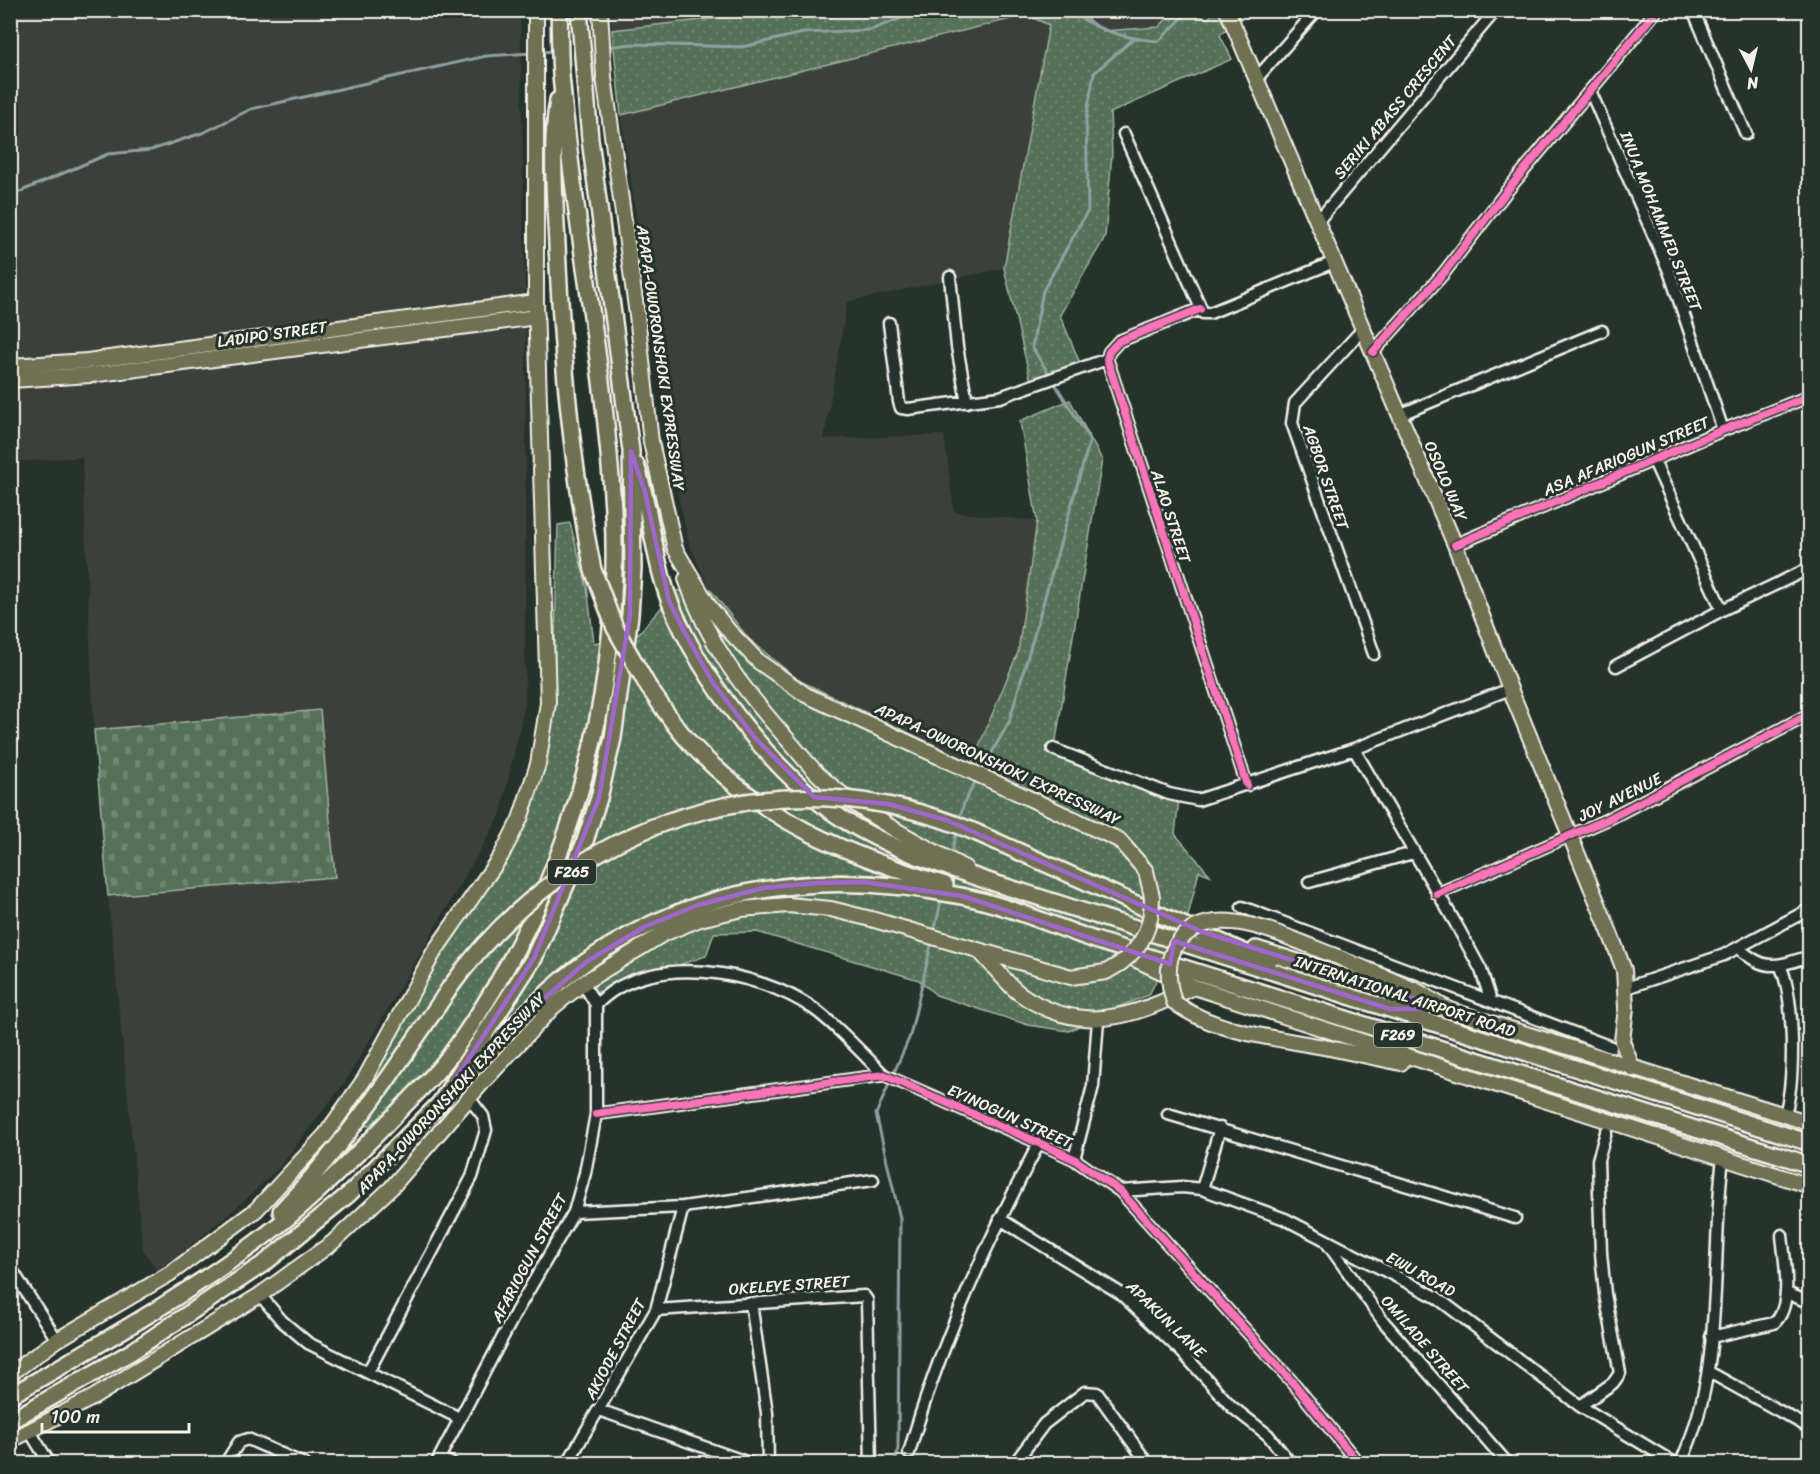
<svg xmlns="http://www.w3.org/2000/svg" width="1820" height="1474" font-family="Sriracha,sans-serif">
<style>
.built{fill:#3a403a}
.grass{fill:url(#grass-dots);stroke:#a4b1a0;stroke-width:1.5}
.cemetery{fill:url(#cemetery-stones);stroke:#a4b1a0;stroke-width:1.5}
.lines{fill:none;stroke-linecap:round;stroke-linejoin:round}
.stream{stroke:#8ea1a0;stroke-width:3}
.minor-casing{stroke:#f4f1e8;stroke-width:15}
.major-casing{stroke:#f4f1e8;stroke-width:18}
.highway-casing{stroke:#f4f1e8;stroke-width:20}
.minor{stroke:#26332d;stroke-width:10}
.major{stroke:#706f52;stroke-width:14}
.highway{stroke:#706f52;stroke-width:15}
.major-bridge-casing{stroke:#f4f1e8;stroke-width:18;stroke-linecap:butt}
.highway-bridge-casing{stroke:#f4f1e8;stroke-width:20;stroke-linecap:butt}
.major-bridge{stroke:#706f52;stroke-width:14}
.highway-bridge{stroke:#706f52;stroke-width:15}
.cycleway-casing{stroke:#26332d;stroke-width:11}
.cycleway{stroke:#fb73b8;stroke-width:8}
.marked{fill:none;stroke:#9f67cb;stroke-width:4.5;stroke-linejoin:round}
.labels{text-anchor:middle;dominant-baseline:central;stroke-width:6;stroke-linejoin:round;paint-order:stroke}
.shield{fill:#26332d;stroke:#b6b8b0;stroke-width:1.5}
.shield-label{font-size:15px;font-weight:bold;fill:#f4f1e8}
.street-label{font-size:16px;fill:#f4f1e8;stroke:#26332d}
</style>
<defs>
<pattern id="grass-dots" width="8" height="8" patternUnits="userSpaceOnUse" patternTransform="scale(1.5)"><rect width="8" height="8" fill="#547159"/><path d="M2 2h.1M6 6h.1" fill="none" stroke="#6d8671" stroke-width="1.8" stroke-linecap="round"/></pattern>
<pattern id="cemetery-stones" width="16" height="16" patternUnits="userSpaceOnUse" patternTransform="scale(1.5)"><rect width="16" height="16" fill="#547159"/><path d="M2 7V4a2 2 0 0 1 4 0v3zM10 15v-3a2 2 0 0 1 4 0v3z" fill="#6d8671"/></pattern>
</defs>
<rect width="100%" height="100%" fill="#26332d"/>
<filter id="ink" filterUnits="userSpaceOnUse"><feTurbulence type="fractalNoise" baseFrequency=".0167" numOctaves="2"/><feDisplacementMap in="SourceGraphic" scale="12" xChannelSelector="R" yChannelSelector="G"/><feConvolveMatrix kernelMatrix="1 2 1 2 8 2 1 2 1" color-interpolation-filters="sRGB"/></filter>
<g filter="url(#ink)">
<path class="built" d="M610 10 792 11 612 30Z
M11 11H520L526 332 525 704 500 816 347 1079 279 1168 244 1201 159 1272 143 1250 108 896 334 877 320 710 94 730 82 457 11 462Z
M1076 11H1164L1167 17 1159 27 1103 31Z
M1027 15 1049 25 1004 268 847 302 824 439 944 435 954 512 1037 521 1018 652 972 763 798 680 748 638 710 589 690 546 679 500 621 115Z"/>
<path class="grass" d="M792 10H1076L1103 31 1159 27 1174 11H1200L1196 15 1208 18 1216 11H1246L1220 35 1232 59 1110 113 1112 153 1105 237 1060 315 1084 373 1031 382 1004 268 1049 25 1027 15 621 115 612 30Z
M1070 400 1102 460 1054 752 1179 799 1175 834 1210 875 1199 871 1188 916 1149 995 1115 1008 1069 1031 1028 1025 936 995 919 980 757 932 714 933 706 956 503 1023 369 1126 333 1123 535 790 553 715 558 525 570 523 587 587 594 643 639 633 676 591 710 589 748 638 798 680 972 763 1018 652 1037 521 1020 421Z"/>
<path class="cemetery" d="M320 710 335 877 108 896 94 730Z"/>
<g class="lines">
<path class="stream" d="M1070 10C1096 31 1126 39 1159 41L1190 10
M607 47 632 44 742 47 803 33 870 30 923 10
M541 52 555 51
M10 196 108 154 151 150 205 132 251 109 486 56 532 53
M1050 376 1032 347 1043 291 1088 210 1086 119 1094 73 1133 39
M981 772 1009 722 1090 440 1054 382
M959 821 964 803 978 777
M951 856 957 830
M934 932 942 897
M893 1075 910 1036 932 941
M890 1082 876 1114 900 1218 898 1448 895 1464"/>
<g class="minor-casing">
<path id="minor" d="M1693 10 1746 134
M1256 79 1317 10
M1591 93 1669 271 1723 430
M1124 134 1203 313H1210L1334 262
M1317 222 1496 10
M950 277 957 347 967 402
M1200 309 1119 341 1109 352 1107 359 1247 785
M889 323 899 402 901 408 908 409 1000 397 1107 359
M1362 330 1295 403 1292 423 1374 654
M1373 352 1443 274 1506 192 1657 10
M1399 415 1602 331
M1653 459 1722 610 1810 568
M1455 545 1723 430 1810 396
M1616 666 1722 610
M1053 749 1169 794 1198 800 1354 749 1510 689
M1354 749 1456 924 1481 970 1491 1001
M1309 882 1413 853
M1437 894 1608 819 1810 714
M1242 907 1611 1047
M1739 948C1765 973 1778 966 1810 956
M1780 965C1795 997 1795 1081 1785 1114
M1626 988 1724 955 1810 909
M596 1005C647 950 758 970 814 1009 839 1027 861 1053 884 1075
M596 1114 884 1075 1039 1143 1074 1159 1120 1191 1295 1385 1359 1464
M1168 1114 1515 1218
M1074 1159 1093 1086 1098 1020
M1202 1189 1220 1128
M1120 1191 1182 1187 1202 1189 1285 1219 1436 1297 1580 1406 1676 1464
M574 1212 683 1207 873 1180
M1000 1219 1120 1293 1180 1350 1232 1407 1268 1435 1291 1464
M1327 1243 1383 1321 1508 1464
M10 1267 57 1340
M1787 1293 1810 1303
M260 1295 282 1321 308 1343 459 1418
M751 1303 767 1413 768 1464
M656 1310 864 1296 867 1300 871 1464
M1711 1337 1774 1323C1794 1306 1784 1258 1782 1235
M368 1372 472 1177 486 1130 483 1116 469 1098
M1709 1372 1810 1428
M1580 1406 1613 1383 1620 1373 1605 1294 1601 1253 1598 1160 1606 1132
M599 1410 752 1464
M29 1430 50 1464
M909 1453C939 1346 987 1242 1039 1143
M439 1458 453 1464
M225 1464 239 1442 248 1439 304 1464
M436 1464 516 1312 574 1212 585 1173 596 1114V1005L583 983
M567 1464 656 1310 683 1207
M1014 1464 1044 1424 1085 1392 1097 1393 1148 1464
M1680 1464C1726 1368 1710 1260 1723 1158"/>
</g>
<g class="major-casing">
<path id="major" d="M600 10 604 77 637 315 651 442 675 549 709 606 729 631 759 662 806 695 1119 840 1146 871 1152 897
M1227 10 1455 545 1510 689 1610 933 1624 970 1626 1008 1622 1041 1633 1069
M10 366 87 361 536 302
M10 380 91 375 537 317
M686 579C709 646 742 688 788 740 799 753 810 767 822 778 864 815 916 842 965 868
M980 952C993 965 1005 982 1019 993 1079 1036 1132 1018 1194 987
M1126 955 1194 987 1810 1186
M1338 957 1419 992 1447 1009 1810 1123
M1329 1048 1401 1063
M10 1374 57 1340 171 1273 256 1210 326 1134 364 1080 434 952 501 856 520 819 538 764 548 703 536 302V10
M10 1441 94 1397 260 1295 332 1243 391 1188 482 1083 553 1007 583 983 663 934 700 919 742 909 788 905 831 909 871 919 1071 977 1106 972 1121 963"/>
</g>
<g class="highway-casing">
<path id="highway" d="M558 100C550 147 555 197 557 245 562 354 571 463 593 570
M636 465C651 510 653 558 670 602 700 678 775 776 844 820 889 848 941 865 991 882L1810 1143
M649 688C662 706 674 726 690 743 763 821 845 854 945 885
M975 832 1268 963
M1256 949 1447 1009
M465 1077C503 1038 541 993 587 961 700 883 828 869 961 896 1007 905 1051 925 1095 940L1810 1165
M281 1211C346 1143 397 1067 449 989
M10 1396C101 1343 193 1292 275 1228 319 1193 357 1155 395 1115 414 1095 435 1076 451 1054 565 897 623 704 613 511 606 368 574 227 562 85 559 60 560 35 559 10
M10 1421 131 1352 266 1262 349 1194 440 1103 534 958 584 844 599 798 613 738 630 615 633 568 631 451 590 139 579 10"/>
</g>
<use href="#minor" class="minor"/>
<use href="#major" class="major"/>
<use href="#highway" class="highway"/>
<g class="major-bridge-casing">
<path id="major-bridge" d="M1121 963C1144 945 1152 925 1152 897
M1329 1048C1279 1038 1216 1034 1174 1002 1168 983 1165 961 1177 944 1212 894 1292 941 1338 957"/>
</g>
<g class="highway-bridge-casing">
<path id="highway-bridge" d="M593 570 615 628 649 688
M449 989C569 819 782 750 975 832"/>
</g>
<use href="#major-bridge" class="major-bridge"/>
<use href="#highway-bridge" class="highway-bridge"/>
<g class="cycleway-casing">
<path id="cycleway" d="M1200 309 1119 341 1109 352 1107 359 1247 785
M1373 352 1443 274 1506 192 1657 10
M1455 545 1723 430 1810 396
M1437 894 1608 819 1810 714
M596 1114 884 1075 1039 1143 1074 1159 1120 1191 1295 1385 1359 1464"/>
</g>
<use href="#cycleway" class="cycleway"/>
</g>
</g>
<path class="marked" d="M631 451 645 492 669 601 684 631 713 683 756 739 814 797 888 804 946 820 1203 932 1447 1009H1390L1174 941 1170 964 962 896 864 882 817 883 763 888 698 905 644 927 586 962 514 1025 440 1103 534 958 599 798 630 615Z"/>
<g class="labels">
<g class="shield">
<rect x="548" y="860" width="48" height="24" rx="4.5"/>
<rect x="1374" y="1023" width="48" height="24" rx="4.5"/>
</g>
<g class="shield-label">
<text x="572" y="872">F265</text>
<text x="1398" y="1035">F269</text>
</g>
<g class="street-label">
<text transform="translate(1395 107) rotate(-50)">SERIKI ABASS CRESCENT</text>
<text transform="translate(1661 221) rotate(68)">INUA MOHAMMED STREET</text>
<text transform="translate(272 334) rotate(-8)">LADIPO STREET</text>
<text transform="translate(661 358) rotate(82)">APAPA-OWORONSHOKI EXPRESSWAY</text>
<text transform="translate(1626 456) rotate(-23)">ASA AFARIOGUN STREET</text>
<text transform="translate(1326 477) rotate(71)">AGBOR STREET</text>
<text transform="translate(1446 481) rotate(67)">OSOLO WAY</text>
<text transform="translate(1171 516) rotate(72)">ALAO STREET</text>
<text transform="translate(998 764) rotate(25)">APAPA-OWORONSHOKI EXPRESSWAY</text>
<text transform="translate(1620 797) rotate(-26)">JOY AVENUE</text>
<text transform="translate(1405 996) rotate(18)">INTERNATIONAL AIRPORT ROAD</text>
<text transform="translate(451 1093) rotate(-47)">APAPA-OWORONSHOKI EXPRESSWAY</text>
<text transform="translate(1010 1116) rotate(24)">EYINOGUN STREET</text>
<text transform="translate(529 1258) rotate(-62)">AFARIOGUN STREET</text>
<text transform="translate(1421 1274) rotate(29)">EWU ROAD</text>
<text transform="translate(789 1285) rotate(-4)">OKELEYE STREET</text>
<text transform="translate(1166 1319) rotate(44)">APAKUN LANE</text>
<text transform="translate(1425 1344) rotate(49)">OMILADE STREET</text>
<text transform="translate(615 1349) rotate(-62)">AKIODE STREET</text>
</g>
</g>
<rect width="1820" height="1474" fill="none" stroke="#26332d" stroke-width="36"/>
<rect x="18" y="18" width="1784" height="1438" fill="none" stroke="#f4f1e8" stroke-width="2" filter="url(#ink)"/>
<g transform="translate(1751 69) rotate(173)" stroke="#26332d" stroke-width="4.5" paint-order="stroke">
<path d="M0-4.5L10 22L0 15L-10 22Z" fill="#f4f1e8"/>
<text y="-9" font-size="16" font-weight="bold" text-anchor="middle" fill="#f4f1e8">N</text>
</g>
<path d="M42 1423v9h147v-9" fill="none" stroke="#f4f1e8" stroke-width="3"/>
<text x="51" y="1423" font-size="18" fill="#f4f1e8" stroke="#26332d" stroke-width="4.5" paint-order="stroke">100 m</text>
</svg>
